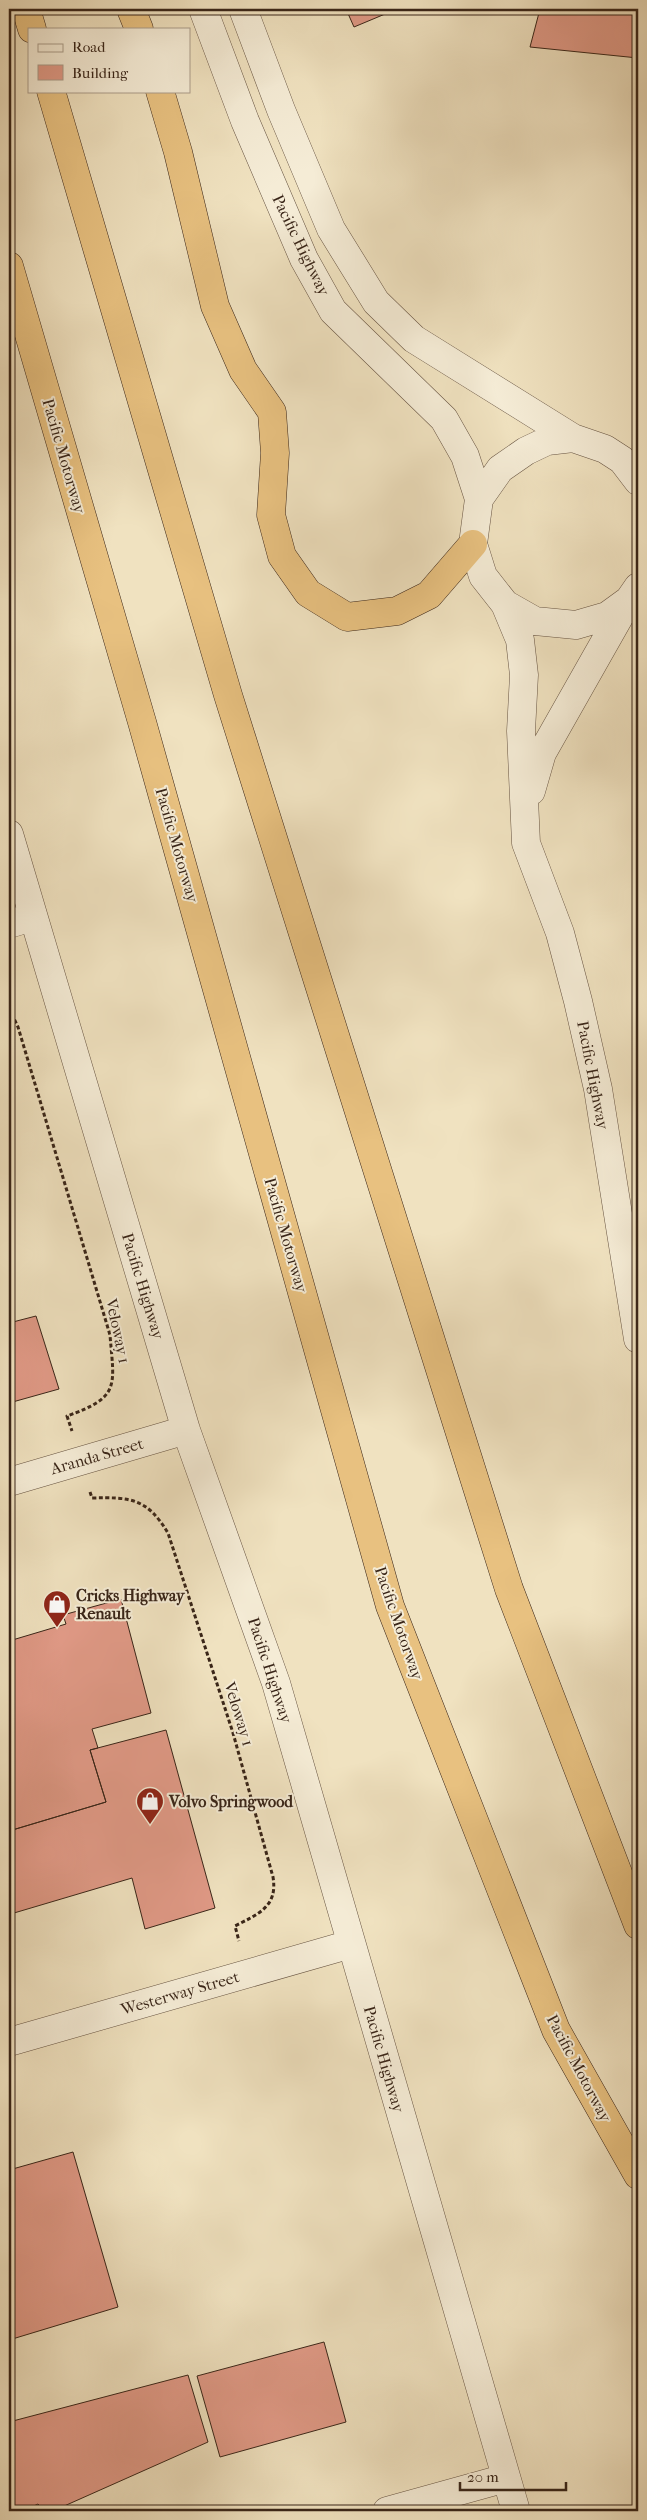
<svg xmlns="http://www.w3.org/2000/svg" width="647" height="2520" font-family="'IM FELL French Canon',serif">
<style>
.building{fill:#e19a87;stroke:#392518}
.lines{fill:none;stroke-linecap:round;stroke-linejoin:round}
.minor-casing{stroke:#675442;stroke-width:29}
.highway-casing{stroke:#392518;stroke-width:29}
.path{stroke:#392518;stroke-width:3;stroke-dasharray:4 2.5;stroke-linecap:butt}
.minor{stroke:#f5ecd6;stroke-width:28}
.highway{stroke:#e8c180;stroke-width:28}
.labels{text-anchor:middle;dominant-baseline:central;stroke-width:4;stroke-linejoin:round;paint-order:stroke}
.street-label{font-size:16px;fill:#392518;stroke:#f5ecd6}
.poi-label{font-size:16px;font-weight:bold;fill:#392518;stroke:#f5ecd6;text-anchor:start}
</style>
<rect width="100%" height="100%" fill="#f0e2c0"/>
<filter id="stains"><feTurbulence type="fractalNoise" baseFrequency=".004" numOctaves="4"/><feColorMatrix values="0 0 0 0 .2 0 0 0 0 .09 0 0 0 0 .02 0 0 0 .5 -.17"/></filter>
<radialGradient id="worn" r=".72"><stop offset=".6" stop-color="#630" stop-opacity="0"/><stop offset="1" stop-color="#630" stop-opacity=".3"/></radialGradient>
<path class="building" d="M346 9H397L354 27Z
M540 9H638V58L530 47Z
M638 751V835H633Z
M36 1316 59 1389 9 1403V1323Z
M121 1599 151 1713 92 1729 98 1748 90 1750 106 1802 9 1831V1641L66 1624 63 1615Z
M166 1730 215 1908 145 1929 132 1878 14 1913 9 1894V1831L106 1802 90 1750Z
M9 1897 14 1913 9 1914Z
M73 2152 118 2307 9 2340V2170Z
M324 2342 346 2422 220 2457 197 2376Z
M188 2375 208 2442 53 2511H45L38 2504 23 2511H9V2422Z"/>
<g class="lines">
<g class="minor-casing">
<path id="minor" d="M203 9 245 121 304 259 333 311 444 419 465 456 479 499
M243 9 281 110 331 229 376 302 414 339 573 438
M638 481 622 460 605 449 573 438 547 441 526 451 500 469 479 499 473 544 483 576 505 604 535 621 576 625 607 616 629 600 638 587
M505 604 520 640 524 675 521 731 526 843 560 933 578 1001 598 1089 638 1339
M531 791 542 753 627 603
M9 834 186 1430 276 1683 516 2511
M9 924 32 917
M9 1482 186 1430
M9 2042 351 1944
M387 2511 506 2478"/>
</g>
<g class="highway-casing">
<path id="highway" d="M26 9 32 29
M131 9 139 29
M51 91 228 695 509 1589 638 1925
M160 91 178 152 215 306 243 370 272 412 275 453 271 515 282 556 308 593 347 617 397 611 429 595 473 544
M9 266 142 722 390 1606 556 2030 638 2175"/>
</g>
<path class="path" d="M9 1008 18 1027 110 1335C114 1386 121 1397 67 1416L72 1431
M90 1492 92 1498C130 1497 147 1498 168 1533L233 1733 273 1877C278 1907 258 1914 235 1926L239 1941"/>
<use href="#minor" class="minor"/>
<use href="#highway" class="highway"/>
</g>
<defs>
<g id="shop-pin" transform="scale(1.4375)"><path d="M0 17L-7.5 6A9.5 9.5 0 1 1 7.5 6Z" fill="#8f2418" stroke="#f5ecd6"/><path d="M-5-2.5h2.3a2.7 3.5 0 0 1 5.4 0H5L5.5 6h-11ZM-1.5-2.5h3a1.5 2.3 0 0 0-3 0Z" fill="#fff"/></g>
</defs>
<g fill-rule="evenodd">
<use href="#shop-pin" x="57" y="1604"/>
<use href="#shop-pin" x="150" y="1801"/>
</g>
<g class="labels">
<g class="street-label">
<text transform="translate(301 245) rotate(64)">Pacific Highway</text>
<text transform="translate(64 456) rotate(74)">Pacific Motorway</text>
<text transform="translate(177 845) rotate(74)">Pacific Motorway</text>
<text transform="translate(593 1075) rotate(79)">Pacific Highway</text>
<text transform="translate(286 1235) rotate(74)">Pacific Motorway</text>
<text transform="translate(143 1286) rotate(73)">Pacific Highway</text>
<text transform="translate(118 1331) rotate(78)">Veloway 1</text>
<text transform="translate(97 1456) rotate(-16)">Aranda Street</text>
<text transform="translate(399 1623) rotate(71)">Pacific Motorway</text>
<text transform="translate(270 1670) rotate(72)">Pacific Highway</text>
<text transform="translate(239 1714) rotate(73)">Veloway 1</text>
<text transform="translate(180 1993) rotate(-16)">Westerway Street</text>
<text transform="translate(384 2059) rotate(74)">Pacific Highway</text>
<text transform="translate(579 2068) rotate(62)">Pacific Motorway</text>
</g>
<g class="poi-label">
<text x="76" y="1595">Cricks Highway<tspan x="76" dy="18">Renault</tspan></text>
<text x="169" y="1801">Volvo Springwood</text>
</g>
</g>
<rect width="647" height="2520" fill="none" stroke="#f0e2c0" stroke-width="30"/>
<rect x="10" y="10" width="627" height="2500" fill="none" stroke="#392518" stroke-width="2.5"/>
<rect x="15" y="15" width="617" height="2490" fill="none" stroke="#392518"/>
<rect x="28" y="28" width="162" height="65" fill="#f5ecd6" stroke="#aa9c8a"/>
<rect x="38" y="44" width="25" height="8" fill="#f5ecd6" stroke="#aa9c8a"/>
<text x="72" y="52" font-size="15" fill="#392518">Road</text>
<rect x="38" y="65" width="25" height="15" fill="#e19a87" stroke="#aa9c8a"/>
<text x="72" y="78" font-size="15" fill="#392518">Building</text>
<path d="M460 2482v8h106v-8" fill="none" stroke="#392518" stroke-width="2.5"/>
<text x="467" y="2482" font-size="15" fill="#392518" stroke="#f5ecd6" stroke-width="4" paint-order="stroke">20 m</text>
<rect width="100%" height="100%" filter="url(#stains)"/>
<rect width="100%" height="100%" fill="url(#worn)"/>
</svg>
